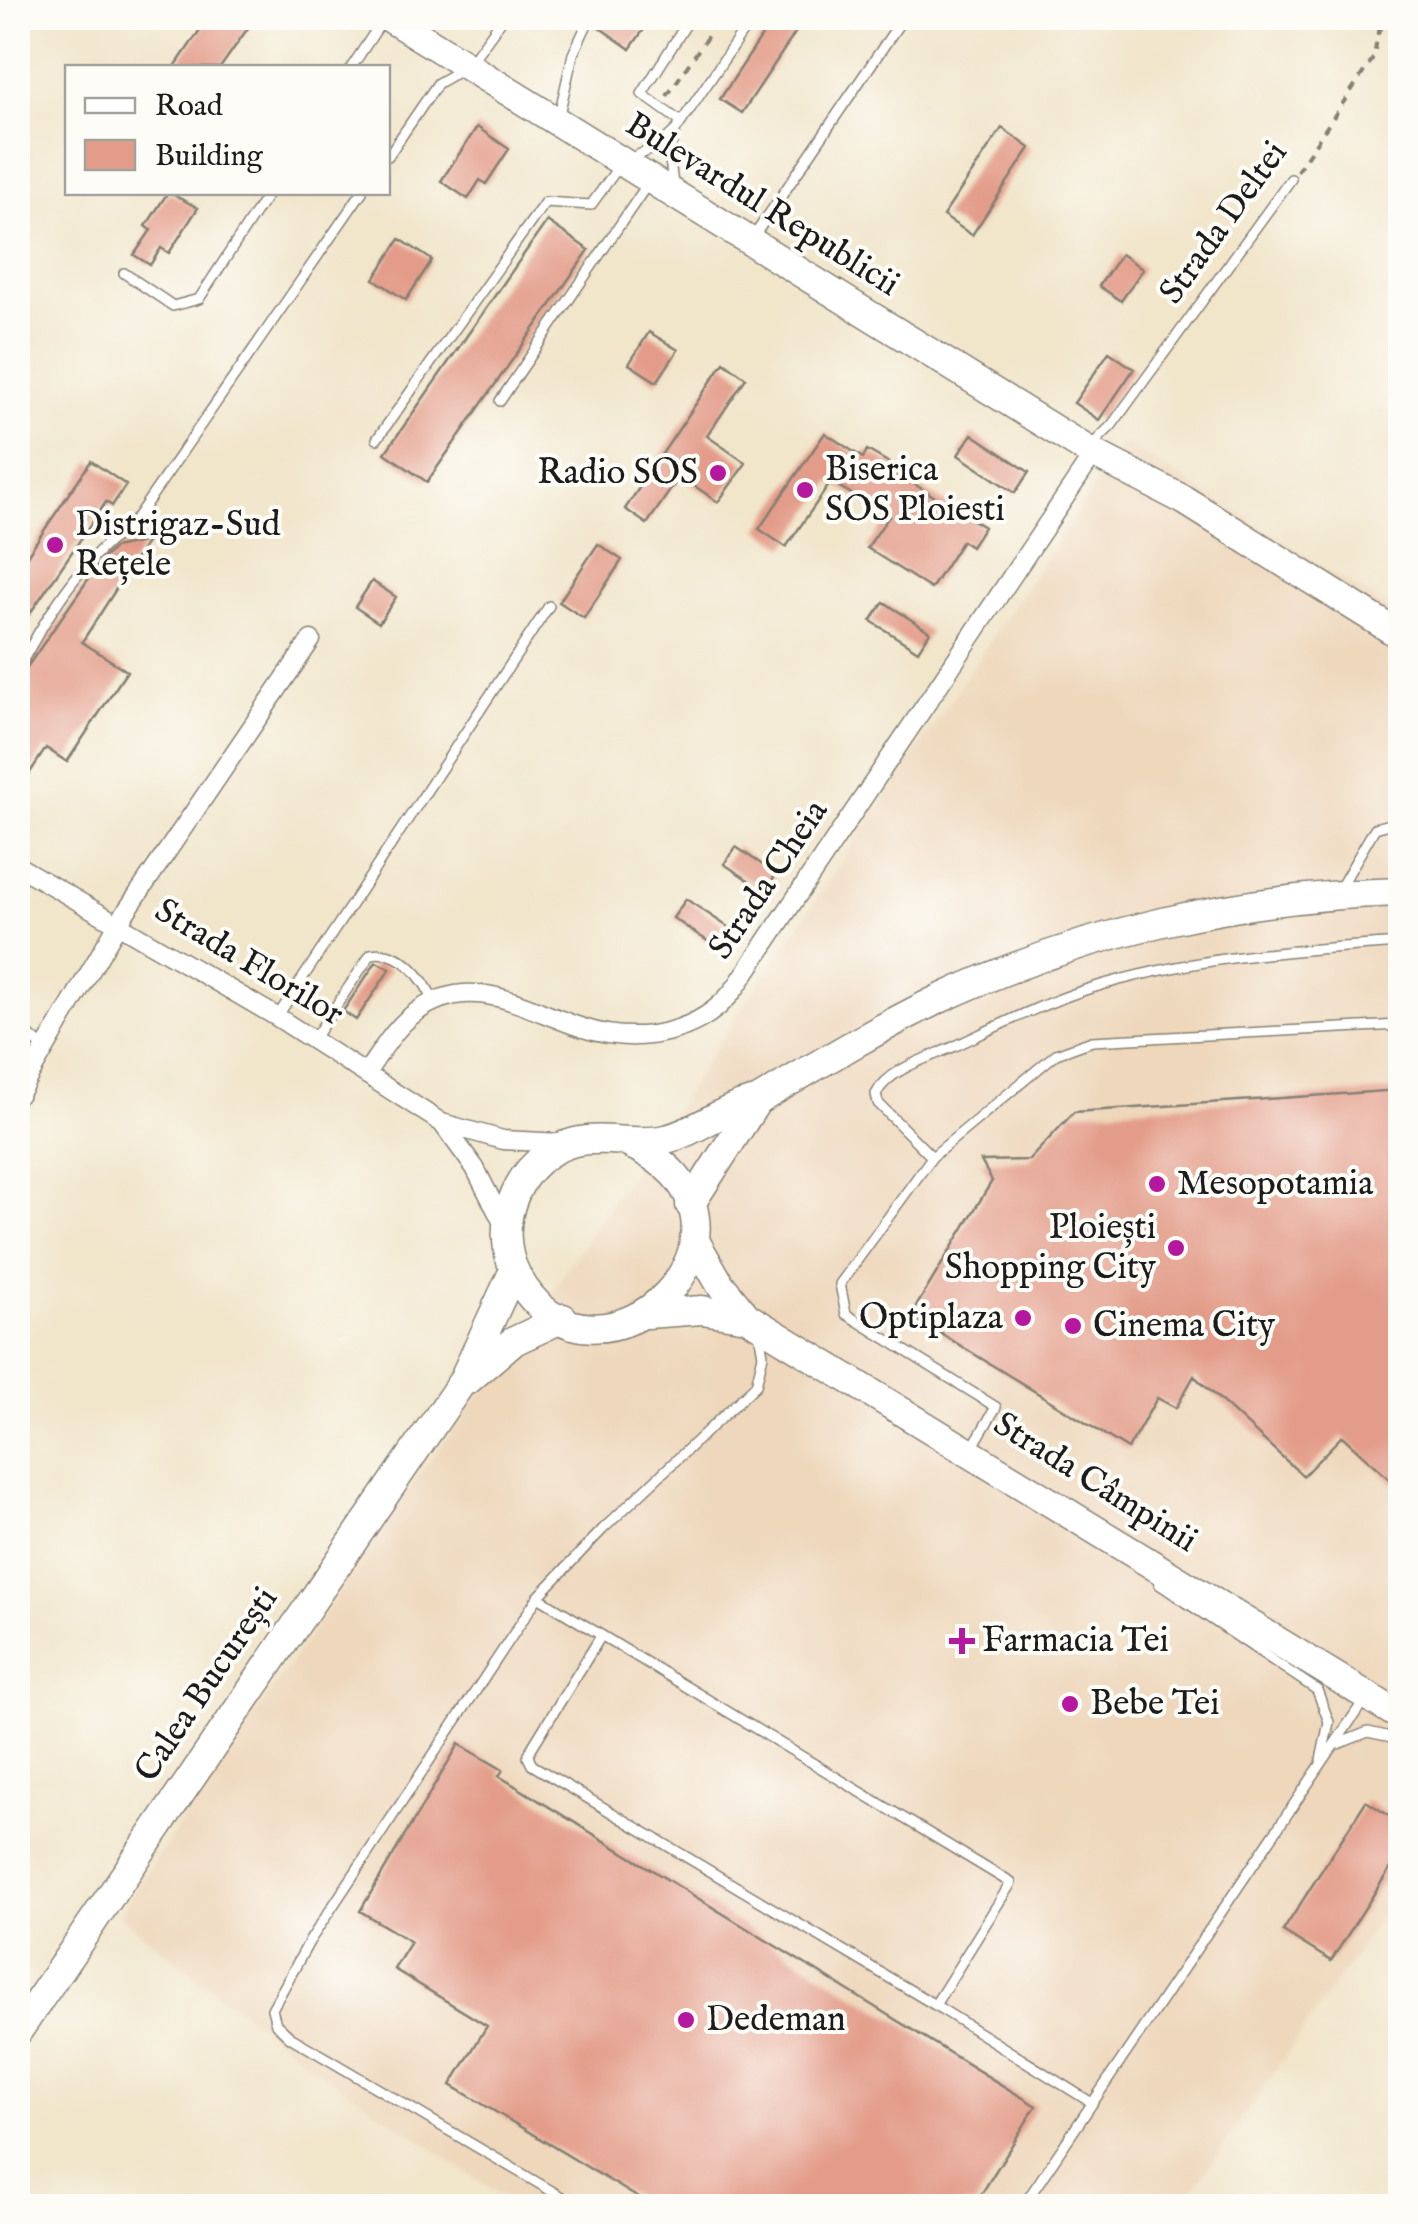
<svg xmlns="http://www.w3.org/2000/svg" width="1418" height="2224" font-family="'IM FELL English',serif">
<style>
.built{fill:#eed7bb}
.building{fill:#e39c89}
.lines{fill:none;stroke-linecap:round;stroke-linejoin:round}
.service-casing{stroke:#868073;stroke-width:12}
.minor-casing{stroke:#868073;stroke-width:21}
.primary-casing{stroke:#868073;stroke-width:31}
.path{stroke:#868073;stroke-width:4;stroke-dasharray:8 8;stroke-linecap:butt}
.service{stroke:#fff;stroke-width:9}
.minor{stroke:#fff;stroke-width:18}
.primary{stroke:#fff;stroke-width:28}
.poi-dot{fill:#b5179e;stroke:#fdfcf7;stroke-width:4}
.labels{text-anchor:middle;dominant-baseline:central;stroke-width:8;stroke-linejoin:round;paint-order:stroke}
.street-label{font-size:35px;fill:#1c1c1c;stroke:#fdfcf7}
.poi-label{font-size:35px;fill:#1c1c1c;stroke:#fdfcf7;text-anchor:start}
</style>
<rect width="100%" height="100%" fill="#fdfcf7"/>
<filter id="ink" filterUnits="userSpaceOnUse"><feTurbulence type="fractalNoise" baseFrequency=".01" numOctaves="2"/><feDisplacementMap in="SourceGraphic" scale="20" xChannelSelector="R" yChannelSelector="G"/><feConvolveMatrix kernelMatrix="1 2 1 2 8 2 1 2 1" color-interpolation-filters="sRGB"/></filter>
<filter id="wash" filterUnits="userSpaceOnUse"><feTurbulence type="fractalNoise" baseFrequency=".0048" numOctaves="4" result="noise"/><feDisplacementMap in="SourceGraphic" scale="40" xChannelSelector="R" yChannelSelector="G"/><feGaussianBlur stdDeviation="2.25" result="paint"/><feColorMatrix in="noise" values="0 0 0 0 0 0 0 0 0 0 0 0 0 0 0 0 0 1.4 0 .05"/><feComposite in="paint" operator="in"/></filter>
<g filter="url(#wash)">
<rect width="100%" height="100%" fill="#f1e5ca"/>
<path class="built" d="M1124 442 1400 616V1889L1182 2206H517L317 2070 118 1915 423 1469 500 1368Z"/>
<g id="blocks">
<path class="building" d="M208 18H255L220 68H174Z
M598 18H652L630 49 596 25Z
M774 18H805L742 113 720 99Z
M477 127 509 149 486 184 480 180 468 199 441 181Z
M1002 128 1030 148 972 235 943 216Z
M168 192 198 208 169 253 161 248 150 265 134 255 151 230 146 226Z
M547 221 589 250 427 482 385 453Z
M400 239 432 260 406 300 374 279Z
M1121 254 1143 269 1121 301 1099 286Z
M649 332 678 350 657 382 629 364Z
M1109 352 1134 369 1099 420 1074 403Z
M724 362 746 378 707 436 746 463 718 502 680 476 647 524 625 509Z
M825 433 863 458 867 450 898 468 896 473 984 527 971 547 962 541 931 589 867 548 889 516 831 482 786 547 759 529Z
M972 434 1029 472 1015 493 958 455Z
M91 461 126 485 112 506 106 502 18 631V569Z
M147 541 82 642 127 671 67 762 46 748 18 791V680L103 558 114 548Z
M598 544 622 560 584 618 559 602Z
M372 581 396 597 379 623 355 607Z
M884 602 930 632 918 651 871 621Z
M736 847 776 874 765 891 724 864Z
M686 899 731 929 718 948 673 918Z
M376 962 390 969 356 1020 343 1011Z
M1400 1090V1489L1342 1436 1303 1476 1194 1376 1176 1408 1157 1398 1128 1449 911 1315 992 1181 981 1161 1029 1160 1074 1112Z
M459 1744 503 1770 499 1776 1036 2106 974 2206H652L451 2085 487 2026 394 1969 411 1942 360 1911Z
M1366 1801 1400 1823V1853L1331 1961 1283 1931Z"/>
</g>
</g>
<g filter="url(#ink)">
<use href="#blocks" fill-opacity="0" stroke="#868073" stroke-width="2.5"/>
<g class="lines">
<g class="service-casing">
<path id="service" d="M351 68 384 18
M558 119 573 54 590 18
M681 122 642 94 690 18
M388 156 438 83 468 66 503 18
M673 185 669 151 675 132
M752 239 903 18
M124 273 173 306 199 299 269 192
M500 401 649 182
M377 439 545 202 591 205 622 162 659 146 676 130 752 18
M1089 448 1112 425 1291 179
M18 669C47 616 82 557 133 523L362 192
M1340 888 1375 828 1400 821
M277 1017 549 606
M18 1024 45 1050
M313 1040 371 954C401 948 424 978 434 1002
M932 1157 878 1103 876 1094C889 1069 928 1058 953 1047 996 1027 1039 1005 1085 990 1189 957 1293 950 1400 943
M972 1448 996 1407 846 1314 840 1284 932 1157 1056 1054 1092 1041 1400 1025
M1159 1584 1317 1690 1329 1722 1321 1760
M538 1597 1011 1883 935 2005 1092 2103
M601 1636 531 1749 528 1757 532 1765 935 2005
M1338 1744 1368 1732 1400 1739
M577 2206 290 2037 276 2024 272 2009 309 1942 538 1597 603 1529 756 1385 763 1355 759 1332
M1023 2206 1365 1699"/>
</g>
<g class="minor-casing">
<path id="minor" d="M18 866 277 1017 442 1123 503 1140 563 1143
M366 1073C380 1053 395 1027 415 1013 473 970 526 1010 583 1028 638 1046 702 1034 736 987L1094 454
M18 1095 119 922 311 640
M442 1123 475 1168 504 1225"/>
</g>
<g class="primary-casing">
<path id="primary" d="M390 18 1087 450 1184 500 1400 635
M628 1143C801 1221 597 1422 517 1276 490 1225 518 1156 575 1142 605 1135 636 1146 666 1139 699 1131 725 1106 757 1101 816 1066 875 1030 937 1000 1082 932 1240 896 1400 892
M690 1205 757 1101
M694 1239 720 1284 747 1317 1400 1716
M647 1314 702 1310 747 1317
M468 1380 512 1342 563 1318
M18 2031 462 1382 514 1270"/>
</g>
<path class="path" d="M667 96 720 18
M1297 171 1374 57 1378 32 1388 18"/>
<use href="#service" class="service"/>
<use href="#minor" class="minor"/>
<use href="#primary" class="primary"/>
</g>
</g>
<g class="poi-dot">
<circle cx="718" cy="473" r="10"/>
<circle cx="805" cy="490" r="10"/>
<circle cx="55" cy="545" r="10"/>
<circle cx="1157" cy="1184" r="10"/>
<circle cx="1176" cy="1248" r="10"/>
<circle cx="1023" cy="1318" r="10"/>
<circle cx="1073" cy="1326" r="10"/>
<path d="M957 1626h10v10h10v10h-10v10h-10v-10h-10v-10h10z"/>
<circle cx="1070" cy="1704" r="10"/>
<circle cx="686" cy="2020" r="10"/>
</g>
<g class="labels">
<g class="street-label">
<text transform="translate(762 205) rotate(32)">Bulevardul Republicii</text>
<text transform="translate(1224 223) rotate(-54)">Strada Deltei</text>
<text transform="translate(769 880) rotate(-56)">Strada Cheia</text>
<text transform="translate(249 963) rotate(31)">Strada Florilor</text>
<text transform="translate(1095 1483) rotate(32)">Strada Câmpinii</text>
<text transform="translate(207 1685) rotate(-56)">Calea București</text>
</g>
<g class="poi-label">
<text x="825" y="470">Biserica<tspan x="825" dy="40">SOS Ploiesti</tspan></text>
<text x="698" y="473" text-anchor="end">Radio SOS</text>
<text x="75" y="525">Distrigaz-Sud<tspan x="75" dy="40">Rețele</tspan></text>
<text x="1177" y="1184">Mesopotamia</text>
<text x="1156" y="1228" text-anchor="end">Ploiești<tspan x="1156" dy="40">Shopping City</tspan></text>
<text x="1003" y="1318" text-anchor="end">Optiplaza</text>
<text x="1093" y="1326">Cinema City</text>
<text x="982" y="1641">Farmacia Tei</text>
<text x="1090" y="1704">Bebe Tei</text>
<text x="706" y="2020">Dedeman</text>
</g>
</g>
<rect width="1418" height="2224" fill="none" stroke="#fdfcf7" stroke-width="60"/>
<rect x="65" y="65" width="325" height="130" fill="#fdfcf7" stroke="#a3a29f" stroke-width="2.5"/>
<rect x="85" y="98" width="50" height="15" fill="#ffffff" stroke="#a3a29f" stroke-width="2.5"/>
<text x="155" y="115" font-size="30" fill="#1c1c1c">Road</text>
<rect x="85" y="140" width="50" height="30" fill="#e39c89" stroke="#a3a29f" stroke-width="2.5"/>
<text x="155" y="165" font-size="30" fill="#1c1c1c">Building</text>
</svg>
